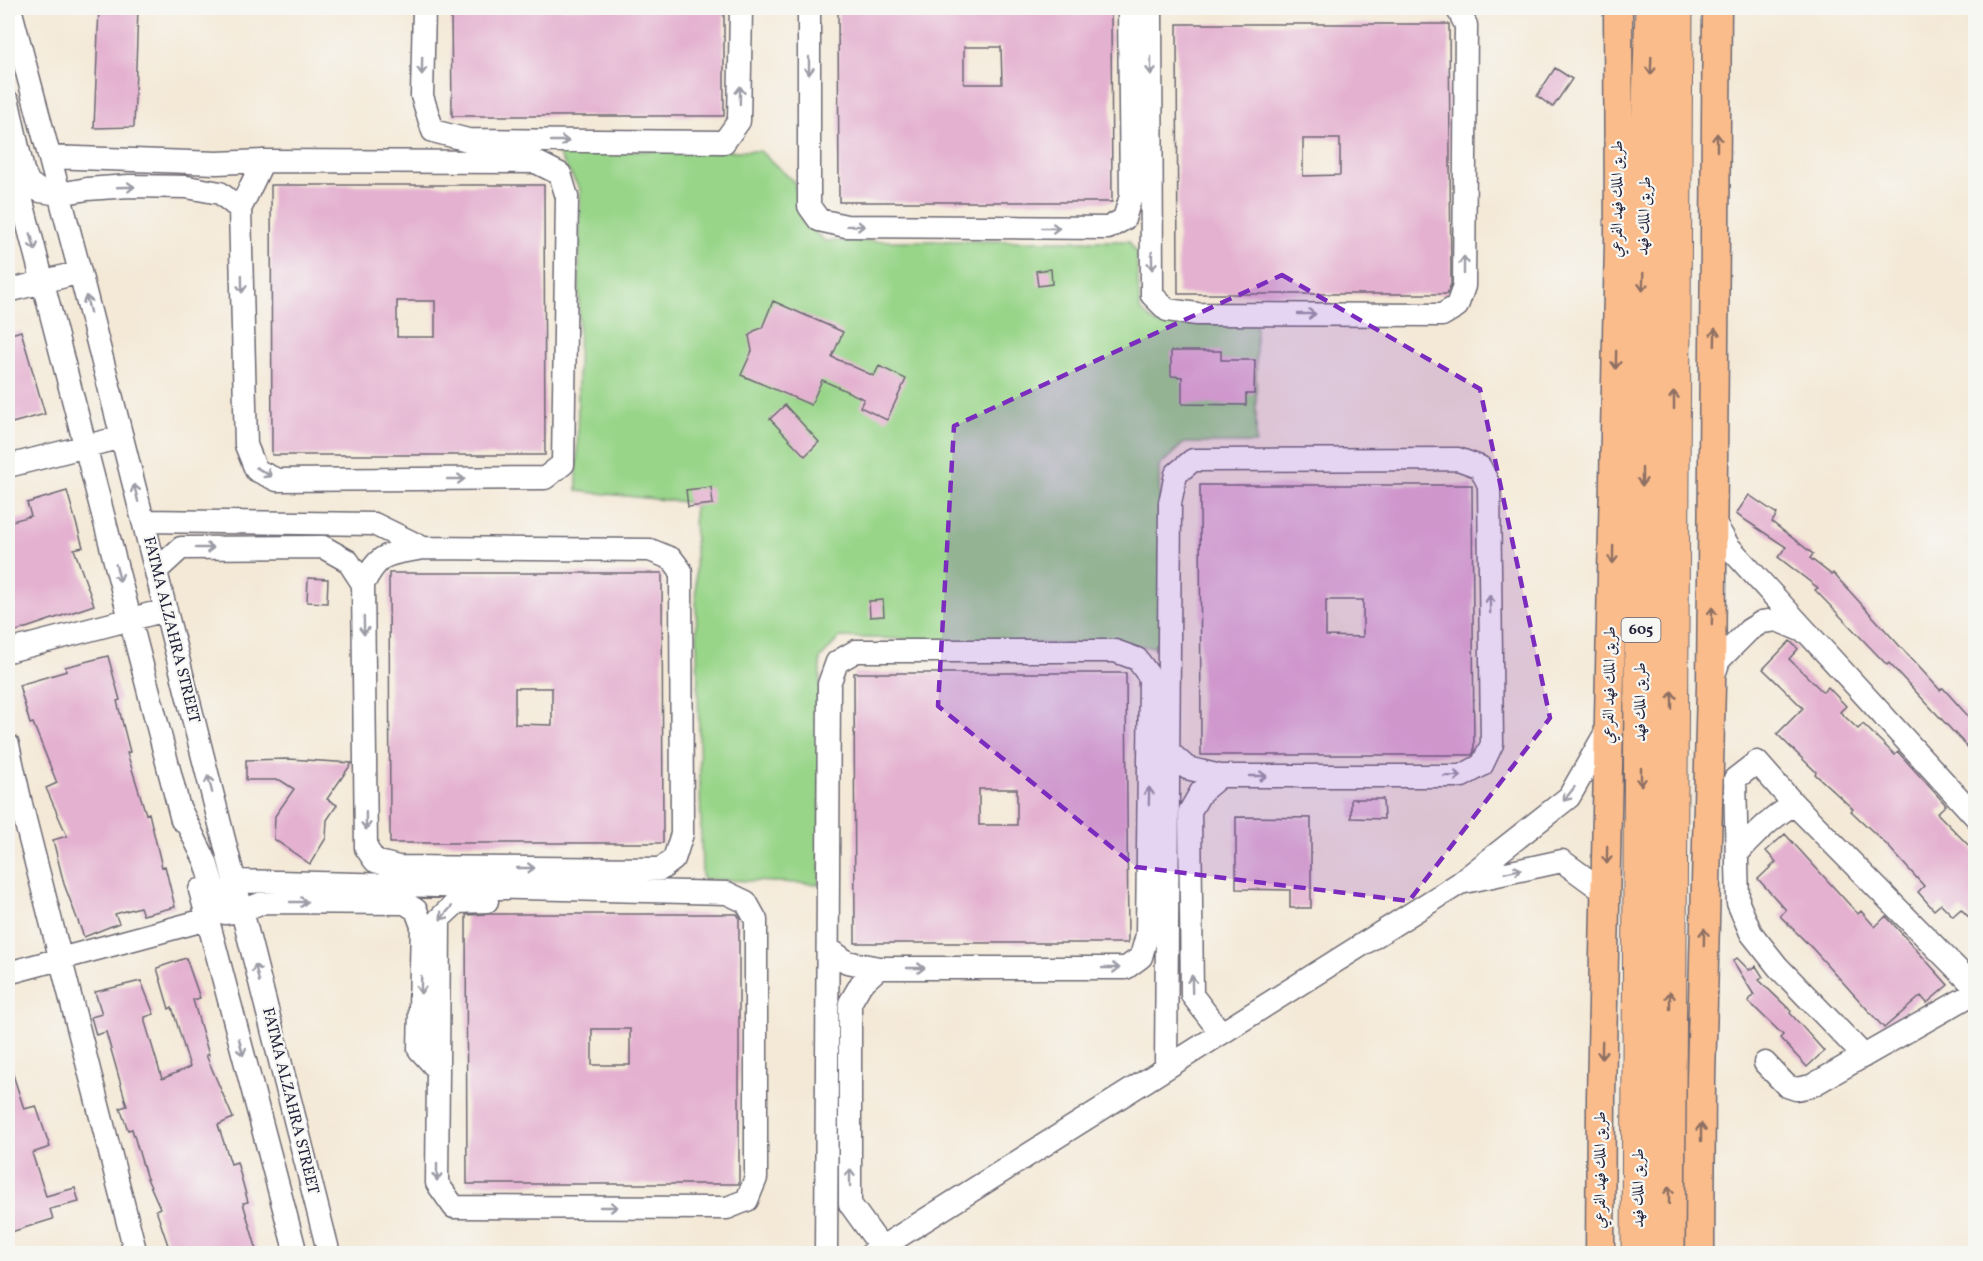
<svg xmlns="http://www.w3.org/2000/svg" width="1983" height="1261" font-family="Vollkorn,Amiri,serif">
<style>
.green{fill:#99d589;stroke:#5e7c62;stroke-width:1.5}
.building{fill:#e4b1d0;fill-rule:evenodd}
.lines{fill:none;stroke-linecap:round;stroke-linejoin:round}
.minor-casing{stroke:#6c6872;stroke-width:25}
.major-casing{stroke:#6c6872;stroke-width:31}
.highway-casing{stroke:#6c6872;stroke-width:35}
.minor{stroke:#fff;stroke-width:22}
.major{stroke:#fabc8b;stroke-width:28}
.highway{stroke:#fabc8b;stroke-width:33}
.oneway{stroke:#9c9ca7}
.oneway2{stroke:#8e6f63}
.marked{fill:#7b2cbf;fill-opacity:0.2;stroke:#7b2cbf;stroke-width:4.5;stroke-dasharray:12 8;stroke-linejoin:round}
.labels{text-anchor:middle;dominant-baseline:central;stroke-width:4.5;stroke-linejoin:round;paint-order:stroke}
.shield{fill:#f6f6f2;stroke:#626272;stroke-width:1.5}
.shield-label{font-size:15px;font-weight:bold;fill:#22223b}
.street-label{font-size:16px;fill:#22223b;stroke:#f6f6f2}
</style>
<rect width="100%" height="100%" fill="#f6f6f2"/>
<filter id="ink" filterUnits="userSpaceOnUse"><feTurbulence type="fractalNoise" baseFrequency=".0167" numOctaves="2"/><feDisplacementMap in="SourceGraphic" scale="12" xChannelSelector="R" yChannelSelector="G"/><feConvolveMatrix kernelMatrix="1 2 1 2 8 2 1 2 1" color-interpolation-filters="sRGB"/></filter>
<filter id="wash" filterUnits="userSpaceOnUse"><feTurbulence type="fractalNoise" baseFrequency=".008" numOctaves="4" result="noise"/><feDisplacementMap in="SourceGraphic" scale="24" xChannelSelector="R" yChannelSelector="G"/><feGaussianBlur stdDeviation="1.35" result="paint"/><feColorMatrix in="noise" values="0 0 0 0 0 0 0 0 0 0 0 0 0 0 0 0 0 1.4 0 .05"/><feComposite in="paint" operator="in"/></filter>
<g filter="url(#wash)">
<rect width="100%" height="100%" fill="#f4e9d7"/>
<path class="green" d="M556 151H760L794 182 801 220 825 241H1129L1136 252 1140 310 1157 324 1256 323V443H1184L1159 466 1162 647 840 637 820 659V884L702 879 694 503 577 491 580 189Z"/>
<g id="blocks">
<path class="building" d="M99 8H138L134 127 94 128Z
M451 8H724V116H452Z
M838 8H1111L1112 202H839ZM964 47H1001L1002 84H964Z
M1177 24H1449L1451 284 1447 294H1178ZM1303 139H1340V175L1303 176Z
M1555 68 1572 79 1553 107 1537 96Z
M271 185H544L545 455H272ZM397 301H435V337H397Z
M1051 269 1052 284 1038 286 1036 271Z
M773 301 843 332 832 357 874 376 879 366 906 379 887 420 860 407 864 399 822 380 811 405 741 375 752 351 749 336 754 331 762 328Z
M21 331 45 414 12 423 8 407V335Z
M1171 351H1221V360H1255L1254 394H1246V405L1182 404V377L1171 376Z
M785 405 819 442 805 456 770 419Z
M1200 485H1472L1474 751 1472 755H1201ZM1326 600H1363V637L1326 636Z
M711 487 713 504 688 507 686 490Z
M67 491 83 547 74 549 94 605 14 632 8 613V522L31 516 27 503Z
M1749 495 1777 514 1772 522 1813 554 1810 558 1832 575 1833 573 1940 690 1943 688 1976 725V756L1889 663 1887 665 1815 590 1818 588 1778 557 1786 547 1736 514Z
M389 573H662L663 843H390ZM515 688H552V725L515 724Z
M308 578 328 579 327 603 307 602Z
M883 600 884 616 870 617 869 601Z
M1790 641 1798 649 1789 659 1823 692 1828 687 1846 706 1840 712 1858 729 1863 724 1895 755 1898 752 1946 805 1937 813 1976 853V925L1961 909 1953 916 1941 904 1934 910 1918 892 1924 886 1887 845 1851 811 1853 809 1815 774 1816 772 1777 734 1803 708 1763 669Z
M108 656 120 700 117 701 130 752 127 753 146 814 149 813 162 867 165 866 175 907 143 915 140 907 115 914 119 923 84 937 64 884 53 840 67 836 46 788 57 783 33 723 30 724 19 685 67 671 65 667Z
M854 673H1126L1128 943H855ZM979 789H1017V825H979Z
M289 759 352 763 327 799 337 805 327 820 326 838 310 864 274 839 275 816 294 789 280 780H246V760Z
M1351 799H1383L1384 819 1351 818Z
M1236 817 1311 818V908H1290V890L1236 889Z
M1785 834 1858 914 1861 911 1875 927 1886 916 1948 985 1927 1003 1921 996 1884 1028 1813 949 1780 916 1786 910 1758 879 1776 862 1766 851Z
M490 914H737L739 917V1184H467L466 915ZM592 1029H630V1065H592Z
M186 958 200 998 193 1000 209 1055H206L233 1118 218 1125 231 1164 237 1162 248 1202 243 1203 258 1254H171L156 1210 160 1208 146 1176 132 1129 128 1130 120 1108 127 1106 106 1032 96 1035 91 1017 102 1014 95 992 141 981 154 1014 145 1017V1022L162 1079 190 1067 172 1007 169 1009 157 968Z
M1737 958 1749 970 1756 966 1763 977 1759 980 1791 1011 1790 1013 1824 1051 1807 1067 1780 1038 1783 1035 1748 1001 1754 995 1733 961Z
M10 1065 24 1109 36 1106 50 1147 32 1153 46 1196 75 1188 79 1202 50 1209 53 1219 8 1233V1066Z"/>
</g>
</g>
<g filter="url(#ink)">
<use href="#blocks" fill-opacity="0" stroke="#6c6872" stroke-width="1.5"/>
<g class="lines">
<g class="minor-casing">
<path id="minor" d="M10 8 80 272 329 1254
M424 8 422 96 433 131 468 140 724 142 739 121 741 8
M809 8V206L819 220 846 226 1108 228 1124 219 1131 196 1129 8
M1151 8 1152 295 1167 310 1197 314 1442 315 1457 306 1464 286 1466 25 1457 8
M8 102 23 171 29 183 40 191 60 194 87 189 129 186 187 187 220 193 240 209 246 445 256 470 277 480 545 478 563 464 567 197 560 174 536 162 263 161 217 163 50 157
M13 167 182 820
M240 209 263 161
M8 291 80 272
M8 466 122 437
M143 521 374 524 423 548 650 550 672 559 681 571 682 834 674 859 661 869 398 867 375 861 366 848 363 584 348 561 323 547 181 548 156 571
M1713 521 1729 547 1976 817
M363 584C381 550 388 555 423 548
M8 651 166 610
M1712 681 1719 660 1749 630 1762 622 1777 620 1803 631
M8 745 21 804 136 1254
M1169 752 1187 768 1220 776
M178 805 206 862 219 907 225 913 242 911 265 902 405 903 416 910 422 926 419 1049 438 1070 437 1183 454 1207 727 1208 747 1200 756 1178V920L746 902 727 893 234 881
M1737 854C1754 834 1771 818 1794 804
M200 890 296 1254
M1606 893 1562 861 1460 883 1569 797 1609 727
M828 948 847 962 879 968
M8 973 208 919
M1864 1056 1778 967 1751 933 1738 903 1735 779 1757 762 1794 804 1976 988
M1765 1063 1787 1086 1796 1089 1811 1086 1976 992
M1166 1068 1170 503 1176 474 1193 460 1458 459 1480 467 1489 485 1492 744 1482 765 1462 776H1220L1201 792 1190 811 1192 995 1221 1033
M438 1070 439 919 457 902 487 901
M826 1254 829 684 837 662 856 651H1115L1137 659 1150 677 1147 935 1141 957 1126 968H879L861 984 850 1003V1204L881 1247
M871 1254 1460 883"/>
</g>
<g class="major-casing">
<path id="major" d="M1600 1254 1601 1097 1619 242 1618 8
M1700 1254 1701 1079 1711 686 1717 8"/>
</g>
<g class="highway-casing">
<path id="highway" d="M1638 1254 1643 294 1652 8
M1668 1254 1676 8"/>
</g>
<use href="#minor" class="minor"/>
<use href="#major" class="major"/>
<use href="#highway" class="highway"/>
</g>
<defs><path id="oneway-shaft" d="M-6 0H5M1.5-3L5.5 0L1.5 3" fill="none" stroke-width="1.6" stroke-linecap="round" stroke-linejoin="round" transform="scale(1.5)"/></defs>
<g class="oneway">
<use href="#oneway-shaft" transform="translate(422 66) rotate(91)"/>
<use href="#oneway-shaft" transform="translate(809 66) rotate(90)"/>
<use href="#oneway-shaft" transform="translate(1151 66) rotate(90)"/>
<use href="#oneway-shaft" transform="translate(740 95) rotate(-89)"/>
<use href="#oneway-shaft" transform="translate(560 141)"/>
<use href="#oneway-shaft" transform="translate(126 187) rotate(-2)"/>
<use href="#oneway-shaft" transform="translate(856 226) rotate(1)"/>
<use href="#oneway-shaft" transform="translate(1051 228)"/>
<use href="#oneway-shaft" transform="translate(33 242) rotate(75)"/>
<use href="#oneway-shaft" transform="translate(1152 261) rotate(89)"/>
<use href="#oneway-shaft" transform="translate(1464 265) rotate(-90)"/>
<use href="#oneway-shaft" transform="translate(242 284) rotate(89)"/>
<use href="#oneway-shaft" transform="translate(88 304) rotate(-104)"/>
<use href="#oneway-shaft" transform="translate(1307 314)"/>
<use href="#oneway-shaft" transform="translate(264 472) rotate(31)"/>
<use href="#oneway-shaft" transform="translate(456 479)"/>
<use href="#oneway-shaft" transform="translate(136 493) rotate(-104)"/>
<use href="#oneway-shaft" transform="translate(205 548)"/>
<use href="#oneway-shaft" transform="translate(118 573) rotate(75)"/>
<use href="#oneway-shaft" transform="translate(1490 604) rotate(-91)"/>
<use href="#oneway-shaft" transform="translate(364 626) rotate(89)"/>
<use href="#oneway-shaft" transform="translate(1258 776)"/>
<use href="#oneway-shaft" transform="translate(1453 776) rotate(-1)"/>
<use href="#oneway-shaft" transform="translate(210 784) rotate(-104)"/>
<use href="#oneway-shaft" transform="translate(1569 794) rotate(128)"/>
<use href="#oneway-shaft" transform="translate(1149 796) rotate(-89)"/>
<use href="#oneway-shaft" transform="translate(366 821) rotate(89)"/>
<use href="#oneway-shaft" transform="translate(526 868)"/>
<use href="#oneway-shaft" transform="translate(1513 871) rotate(-12)"/>
<use href="#oneway-shaft" transform="translate(299 902)"/>
<use href="#oneway-shaft" transform="translate(446 913) rotate(131)"/>
<use href="#oneway-shaft" transform="translate(916 968)"/>
<use href="#oneway-shaft" transform="translate(1111 968)"/>
<use href="#oneway-shaft" transform="translate(257 973) rotate(-104)"/>
<use href="#oneway-shaft" transform="translate(1192 984) rotate(-91)"/>
<use href="#oneway-shaft" transform="translate(421 985) rotate(92)"/>
<use href="#oneway-shaft" transform="translate(241 1047) rotate(76)"/>
<use href="#oneway-shaft" transform="translate(437 1172) rotate(90)"/>
<use href="#oneway-shaft" transform="translate(850 1178) rotate(-90)"/>
<use href="#oneway-shaft" transform="translate(609 1207)"/>
</g>
<g class="oneway2">
<use href="#oneway-shaft" transform="translate(1651 66) rotate(92)"/>
<use href="#oneway-shaft" transform="translate(1717 142) rotate(-90)"/>
<use href="#oneway-shaft" transform="translate(1643 282) rotate(92)"/>
<use href="#oneway-shaft" transform="translate(1715 337) rotate(-89)"/>
<use href="#oneway-shaft" transform="translate(1616 360) rotate(91)"/>
<use href="#oneway-shaft" transform="translate(1674 400) rotate(-90)"/>
<use href="#oneway-shaft" transform="translate(1642 477) rotate(90)"/>
<use href="#oneway-shaft" transform="translate(1613 555) rotate(91)"/>
<use href="#oneway-shaft" transform="translate(1712 616) rotate(-89)"/>
<use href="#oneway-shaft" transform="translate(1672 700) rotate(-90)"/>
<use href="#oneway-shaft" transform="translate(1641 777) rotate(90)"/>
<use href="#oneway-shaft" transform="translate(1607 855) rotate(91)"/>
<use href="#oneway-shaft" transform="translate(1704 937) rotate(-89)"/>
<use href="#oneway-shaft" transform="translate(1670 1000) rotate(-90)"/>
<use href="#oneway-shaft" transform="translate(1602 1050) rotate(91)"/>
<use href="#oneway-shaft" transform="translate(1701 1132) rotate(-90)"/>
<use href="#oneway-shaft" transform="translate(1669 1195) rotate(-90)"/>
</g>
</g>
<path class="marked" d="M1282 275 1480 389 1550 718 1409 901 1136 867 938 706 954 426Z"/>
<g class="labels">
<rect class="shield" x="1621.5" y="618" width="39" height="24" rx="4.5"/>
<g class="shield-label">
<text x="1641" y="630">605</text>
</g>
<g class="street-label">
<text transform="translate(1618 199) rotate(-90)">طريق الملك فهد الفرعي</text>
<text transform="translate(1645 216) rotate(-88)">طريق الملك فهد</text>
<text transform="translate(171 630) rotate(76)">FATMA ALZAHRA STREET</text>
<text transform="translate(1610 685) rotate(-89)">طريق الملك فهد الفرعي</text>
<text transform="translate(1641 702) rotate(-90)">طريق الملك فهد</text>
<text transform="translate(290 1101) rotate(76)">FATMA ALZAHRA STREET</text>
<text transform="translate(1601 1170) rotate(-90)">طريق الملك فهد الفرعي</text>
<text transform="translate(1639 1188) rotate(-90)">طريق الملك فهد</text>
</g>
</g>
<rect width="1983" height="1261" fill="none" stroke="#f6f6f2" stroke-width="30"/>
</svg>
